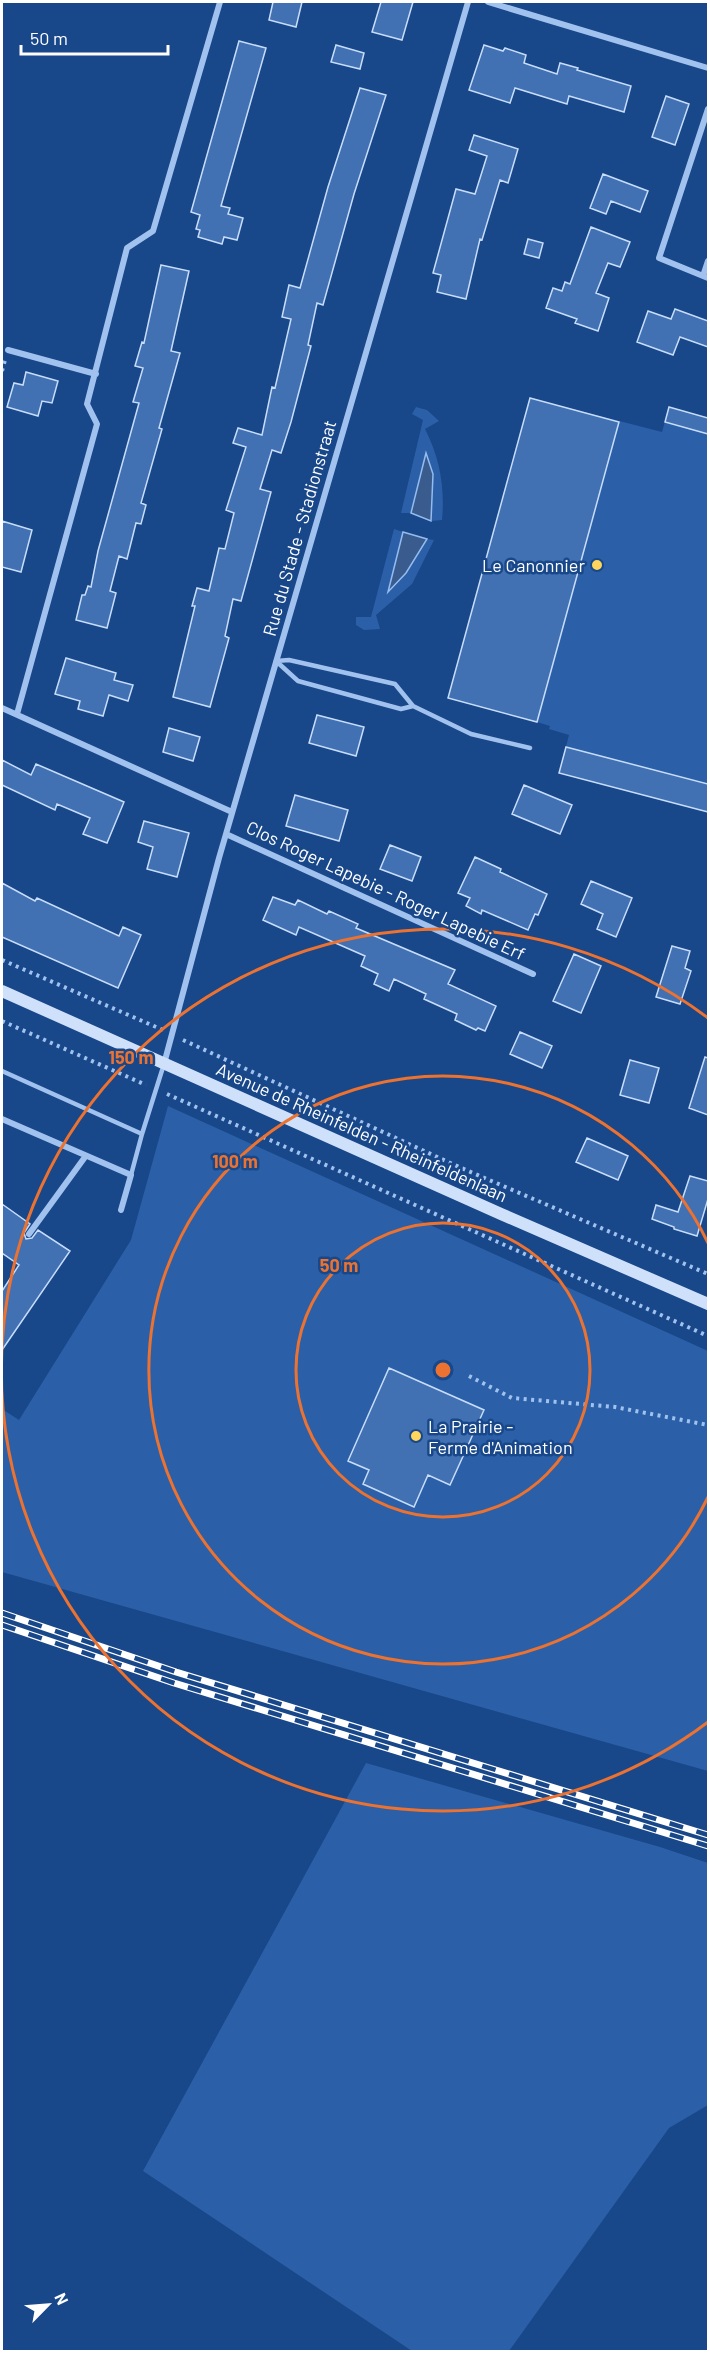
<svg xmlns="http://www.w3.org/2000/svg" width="710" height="2353" font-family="Barlow,sans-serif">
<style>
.green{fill:#2b60a8}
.water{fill:#395b8d;stroke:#94bcf0;stroke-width:1.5}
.building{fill:#4170b3;stroke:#c7ddfa;stroke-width:1.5}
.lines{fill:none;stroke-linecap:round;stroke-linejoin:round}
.path{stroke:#a1c2ee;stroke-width:4;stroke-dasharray:3 4.5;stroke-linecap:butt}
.lane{stroke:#a1c2ee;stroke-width:4.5}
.street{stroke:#a1c2ee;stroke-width:6}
.secondary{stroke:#cfe0fa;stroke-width:12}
.rail-casing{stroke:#fff;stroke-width:7}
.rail{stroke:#18478a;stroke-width:4.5;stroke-dasharray:14;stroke-linecap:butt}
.ring{fill:none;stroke:#eb7230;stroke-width:3}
.poi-dot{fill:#ffd55e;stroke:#18478a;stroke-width:2}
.labels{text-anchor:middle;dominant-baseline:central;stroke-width:5;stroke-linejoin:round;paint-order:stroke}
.street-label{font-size:18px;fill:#fff;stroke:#18478a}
.poi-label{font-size:18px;fill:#fff;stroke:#18478a;text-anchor:end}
.centre{fill:#eb7230;stroke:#18478a;stroke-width:3}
.ring-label{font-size:18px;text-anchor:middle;font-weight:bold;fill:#eb7230;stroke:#18478a;stroke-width:5;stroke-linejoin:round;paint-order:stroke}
</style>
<rect width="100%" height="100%" fill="#18478a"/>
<path class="green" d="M530 398 662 432 669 407 708 418V812L559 773 569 735 549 729 550 726 537 722 448 698Z
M416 407 427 410 439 421 425 429C440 458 445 488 442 520L431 521 433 474 426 454 411 513H401L423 420 412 414Z
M394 529 403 532 389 591 406 573 427 539 434 540 412 584 376 615 380 629 364 630 356 625V617H371Z
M168 1106 708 1351V1771L2 1572V1409L19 1420 131 1240Z
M366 1763 660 1847 708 1863V2105L669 2128 509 2351H412L143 2171Z"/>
<path class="water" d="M426 453 433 474 431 521 411 513Z
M403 532 427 539 406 573 388 592Z"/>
<path class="building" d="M273 2H302L296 27 269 20Z
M381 2H413L402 40 372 32Z
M239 41 266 48 221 206 230 208 228 214 243 218 237 240 224 237 222 244 198 237 200 230 196 229 200 215 191 212Z
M336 45 364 53 360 69 331 62Z
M484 45 503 51 505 48 526 55 524 63 557 74 560 63 578 68 577 70 631 86 624 112 569 96 567 104 515 88 510 103 469 90Z
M360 88 386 95 354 194 323 305 317 303 308 345 311 346 291 422 281 453 272 450 260 489 271 492 241 601 233 599 225 636 229 638 210 707 173 697 195 606H192L197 588 209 591 219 548 225 549 234 513 226 510 246 447 233 443 238 428 262 435 272 387 275 388 291 319 282 317 289 285 300 288 328 187Z
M666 96 689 104 675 145 652 137Z
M474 135 518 149 508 183 500 180 482 240 480 239 466 299 437 292 441 275 433 273 456 189 475 194 487 156 469 150Z
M603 174 648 191 640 212 611 201 606 214 590 208Z
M591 227 630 242 620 267 608 263 596 293 609 298 598 331 575 323 577 319 546 308 553 288 562 291 565 282 570 284Z
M528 239 543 243 539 258 524 254Z
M161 265 189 271 171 351 180 353 159 428 162 429 141 503 146 505 141 524 136 523 127 559 119 556 110 591 116 593 107 628 76 620 82 595H85L88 586 91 587 98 551 139 403 133 402 143 368 135 366 142 342 144 343Z
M675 309 708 321V347L680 337 673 355 637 342 648 311 671 319Z
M26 372 58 381 52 403 42 401 38 416 7 407 14 383 23 385Z
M530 398 619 422 537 722 448 698Z
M669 407 708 418V434L665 422Z
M2 521 32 530 21 572 2 567Z
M66 658 116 673 114 680 133 685 128 701 109 695 103 716 78 709 80 701 55 694Z
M317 715 364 727 356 756 309 743Z
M169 728 200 737 193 761 163 752Z
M566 747 708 784V812L559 773Z
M2 760 31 775 36 764 124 802 107 843 83 834 90 818 57 804 55 810 2 785Z
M524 785 572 805 560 834 512 814Z
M295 795 348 810 339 841 286 826Z
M144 821 189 833 177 877 147 869 153 847 138 842Z
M390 845 421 857 412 881 380 869Z
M475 857 501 869 500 872 547 894 538 915 535 914 528 930 482 910 481 914 466 906 470 898 458 893Z
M591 881 632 898 616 937 597 929 603 914 581 904Z
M2 883 35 901 37 898 119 936 123 927 141 935 118 988 2 937Z
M273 897 295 905 298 900 327 914 329 911 358 924 356 928 455 970 448 984 496 1006 485 1031 478 1028 476 1030 455 1020 457 1014 424 999 426 994 394 979 389 991 374 984 378 974 361 966 365 956 299 927 296 935 263 920Z
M672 946 690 951 685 968 691 971 680 1004 656 997Z
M574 954 601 966 581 1013 553 1001Z
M520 1032 552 1046 542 1068 510 1054Z
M705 1057 708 1058V1115L689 1108Z
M630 1060 659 1068 649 1103 620 1095Z
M587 1138 628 1156 618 1180 576 1162Z
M690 1176 708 1181V1199L697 1236 674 1229V1227L652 1219 656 1205 678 1212Z
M2 1204 30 1224 24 1233 26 1239 32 1238 38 1230 70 1251 2 1350V1291L19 1265 2 1253Z
M389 1368 484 1410 450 1485 428 1475 414 1507 363 1484 369 1470 348 1461Z"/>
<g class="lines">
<path class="path" d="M2 371 5 360
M2 960 163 1030
M2 1021 146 1085
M183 1040 459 1167 708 1274
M167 1094 708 1336
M469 1376 512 1398 615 1407 708 1425"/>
<path class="lane" d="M289 660 395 684 413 706 401 709 298 681 276 661Z
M413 706 471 734 530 748
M2 1071 142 1134 164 1064
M131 1175 142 1134"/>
<path class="street" d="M488 2 708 68
M708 109 659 258 708 278
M703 276 708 261
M8 350 96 374
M2 708 232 812
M17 714 97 424 87 404 127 248 153 231 220 2
M226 834 533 974
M164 1064 219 858 468 2
M2 1119 131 1175 121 1210
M29 1234 85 1157"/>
<path class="secondary" d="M2 991 501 1214 708 1304"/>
<g class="rail-casing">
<path id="rail" d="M2 1613 176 1672 708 1835
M2 1625 174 1683 708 1846"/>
</g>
<use href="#rail" class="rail"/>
</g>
<g class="ring">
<circle cx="443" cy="1370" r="147"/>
<path d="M708 1497A294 294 0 1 1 708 1243"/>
<path d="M708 1722A441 441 0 1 1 708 1018"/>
</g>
<g class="poi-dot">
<circle cx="597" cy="565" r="6"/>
<circle cx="416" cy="1436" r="6"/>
</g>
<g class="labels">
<g class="street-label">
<text transform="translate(299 528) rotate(-74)">Rue du Stade - Stadionstraat</text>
<text transform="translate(386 890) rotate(25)">Clos Roger Lapebie - Roger Lapebie Erf</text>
<text transform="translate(362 1132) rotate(24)">Avenue de Rheinfelden - Rheinfeldenlaan</text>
</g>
<g class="poi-label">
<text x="585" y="565">Le Canonnier</text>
<text x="428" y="1426" text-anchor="start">La Prairie -<tspan x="428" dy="21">Ferme d'Animation</tspan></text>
</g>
</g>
<circle cx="443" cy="1370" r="9" class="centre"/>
<g class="ring-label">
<text x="131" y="1064">150 m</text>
<text x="235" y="1168">100 m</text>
<text x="339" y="1272">50 m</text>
</g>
<rect width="710" height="2353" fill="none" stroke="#ffffff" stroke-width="6"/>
<g transform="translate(48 2305) rotate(65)" stroke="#18478a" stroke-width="4.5" paint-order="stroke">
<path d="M0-4.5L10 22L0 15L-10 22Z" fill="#ffffff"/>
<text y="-9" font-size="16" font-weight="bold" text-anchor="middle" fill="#ffffff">N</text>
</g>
<path d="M21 45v9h147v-9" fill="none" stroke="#ffffff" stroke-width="3"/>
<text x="30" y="45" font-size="18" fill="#ffffff" stroke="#18478a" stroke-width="4.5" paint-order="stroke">50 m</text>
</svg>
